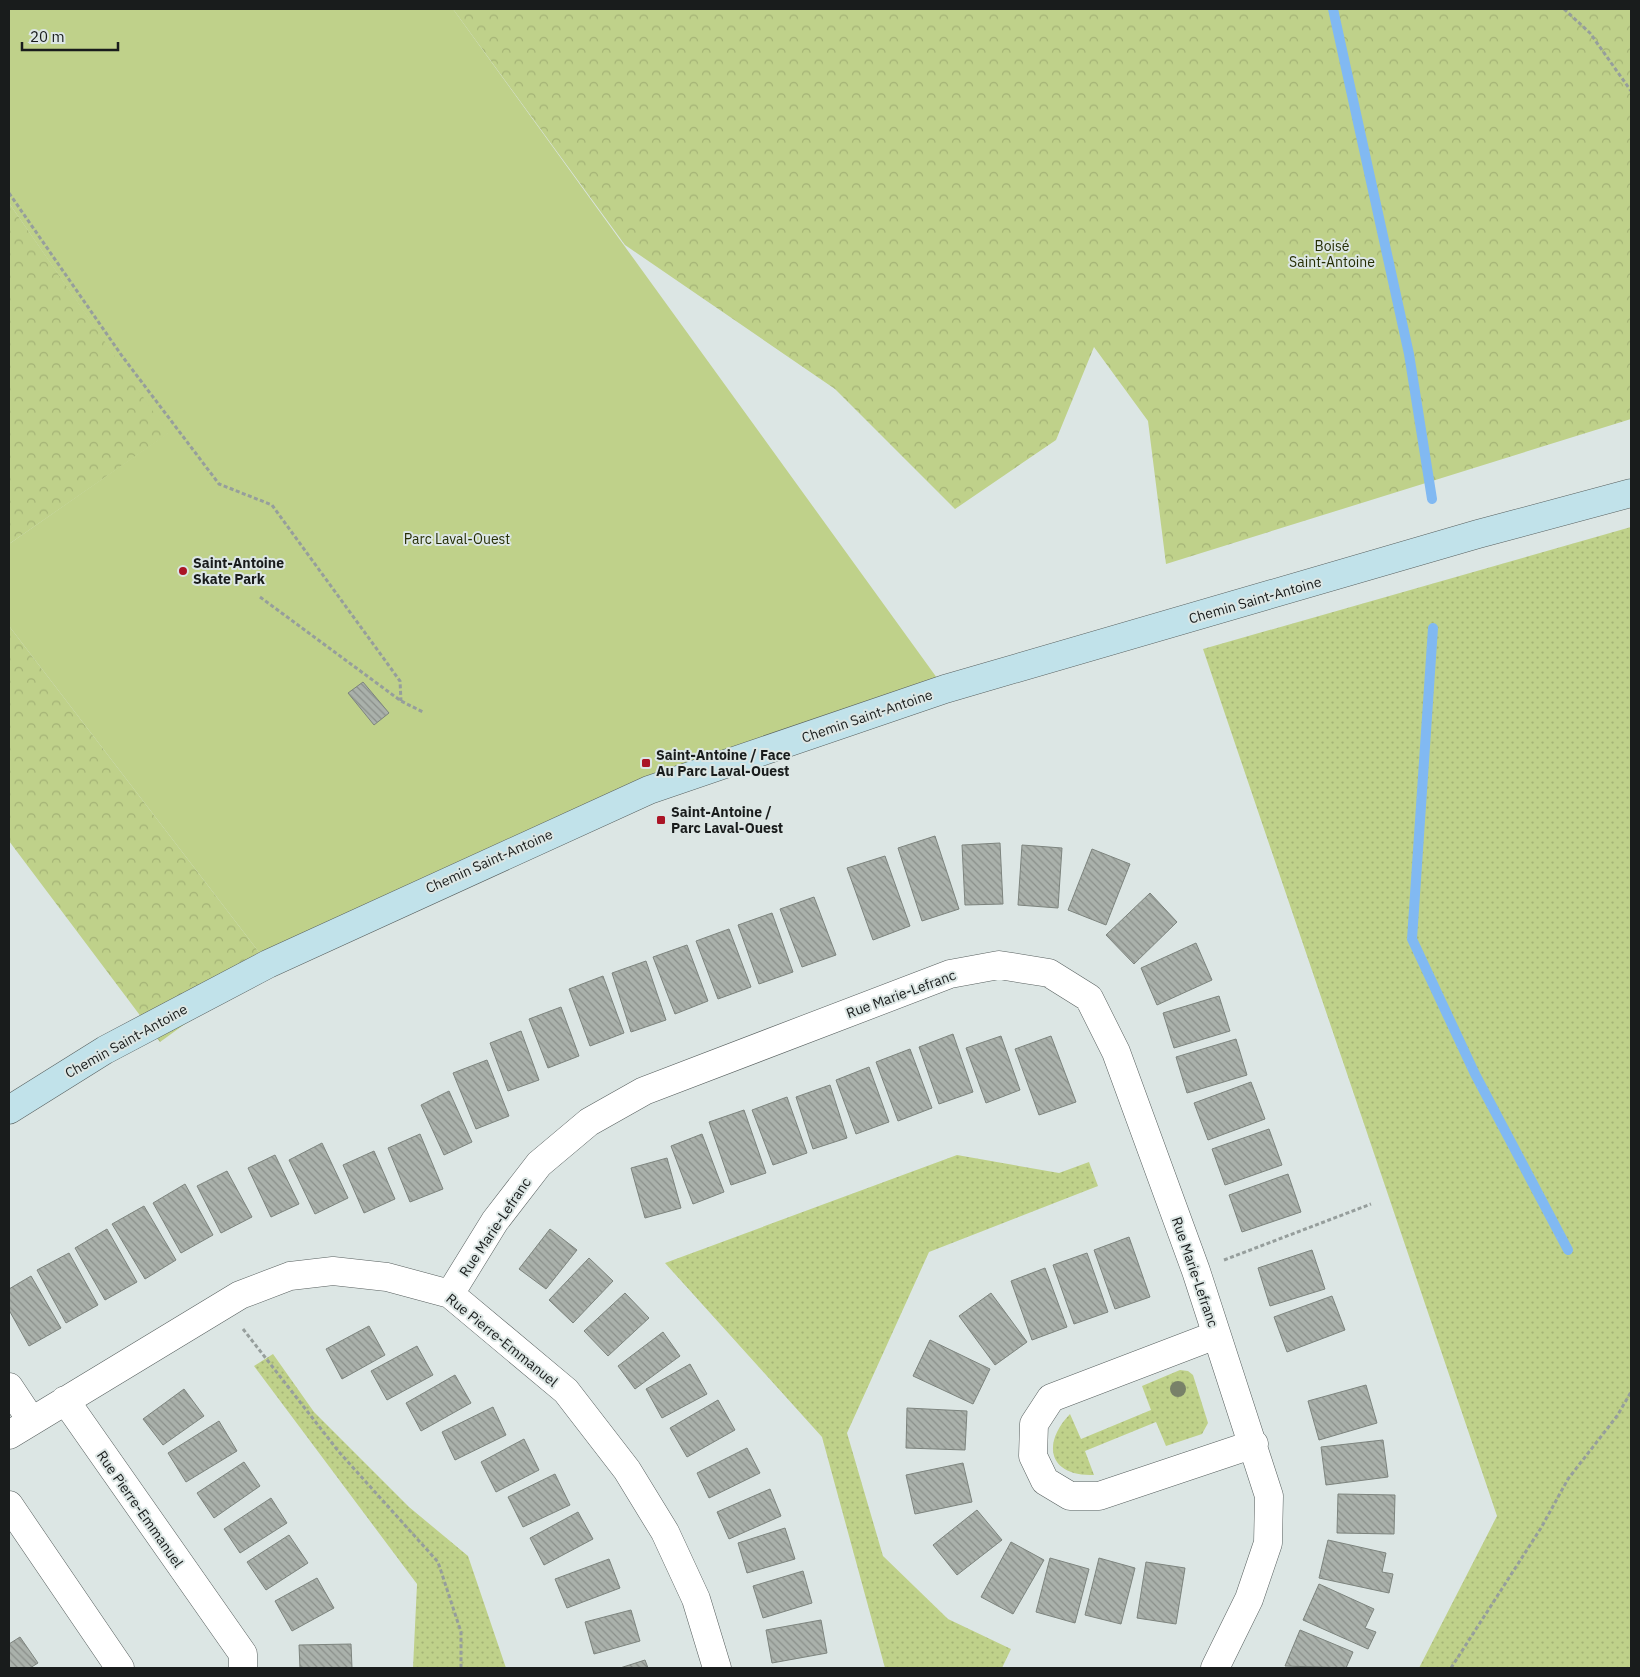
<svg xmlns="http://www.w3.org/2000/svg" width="1640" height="1677" font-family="'IBM Plex Sans',sans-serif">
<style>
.grass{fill:url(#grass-dots)}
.forest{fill:url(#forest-crowns)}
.park{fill:#bfd18a}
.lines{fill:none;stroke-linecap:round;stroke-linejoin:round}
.stream{stroke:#81b9f2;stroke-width:10}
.building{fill:url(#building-back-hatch);stroke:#7d847e}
.street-casing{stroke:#575f5e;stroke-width:29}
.secondary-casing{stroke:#575f5e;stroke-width:29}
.path{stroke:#969e9c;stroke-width:3;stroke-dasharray:4 2.5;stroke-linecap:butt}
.street{stroke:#fff;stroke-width:28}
.secondary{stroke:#c1e2ea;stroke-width:28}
.tree{fill:#788169}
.poi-dot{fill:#aa1425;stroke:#dce6e4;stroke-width:2}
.labels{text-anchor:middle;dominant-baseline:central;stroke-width:4;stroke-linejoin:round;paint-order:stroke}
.park-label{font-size:14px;fill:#262e05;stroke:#dce6e4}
.poi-label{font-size:14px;font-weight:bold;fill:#191c1c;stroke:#dce6e4;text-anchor:start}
.street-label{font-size:14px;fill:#191c1c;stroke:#dce6e4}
</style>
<defs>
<pattern id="grass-dots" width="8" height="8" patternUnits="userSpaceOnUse" patternTransform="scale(1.25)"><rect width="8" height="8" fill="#bfd18a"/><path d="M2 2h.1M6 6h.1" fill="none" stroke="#a4b376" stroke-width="1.8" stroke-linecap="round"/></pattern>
<pattern id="forest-crowns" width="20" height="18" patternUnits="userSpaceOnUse" patternTransform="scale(1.25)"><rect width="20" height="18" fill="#bfd18a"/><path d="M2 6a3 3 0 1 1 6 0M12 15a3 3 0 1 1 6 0" fill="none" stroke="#a4b376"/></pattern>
<pattern id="building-back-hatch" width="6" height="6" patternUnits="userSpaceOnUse" patternTransform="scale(1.25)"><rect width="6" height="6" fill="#aab1ab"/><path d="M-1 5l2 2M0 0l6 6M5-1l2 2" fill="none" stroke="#8a8f8a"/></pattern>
</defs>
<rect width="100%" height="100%" fill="#dce6e4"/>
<path class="grass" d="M1631 527V1668H1419L1497 1516 1203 649Z
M957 1155 1059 1173 1089 1162 1098 1186 929 1252 847 1433 883 1556 948 1619 1011 1649 1002 1668H885L822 1437 665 1263Z
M273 1354 314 1412 409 1507 468 1556 506 1668H413L417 1584 254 1366Z
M1180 1370 1188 1371 1193 1375 1208 1423 1202 1434 1166 1446 1156 1422 1085 1451 1094 1475C1049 1477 1041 1444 1070 1414L1081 1439 1151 1410 1142 1386Z"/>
<path class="forest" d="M453 9H1631V419L1166 564 1148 421 1094 347 1056 440 955 509 835 389 625 245Z
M9 203 169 433 9 544Z
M9 626 268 964 160 1042 9 841Z"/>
<path class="park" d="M9 9H453L945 689 649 790 268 964 9 626V544L168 433 9 203Z"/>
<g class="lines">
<path class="stream" d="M1333 9 1409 354 1432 499
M1433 628 1412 939 1475 1074 1568 1250"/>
</g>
<path class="building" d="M363 682 389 713 374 725 348 693Z
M935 836 959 909 922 921 898 848Z
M1000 843 1003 904 965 905 962 845Z
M1022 845 1062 848 1058 908 1018 905Z
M1092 849 1130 864 1106 925 1068 910Z
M885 856 910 926 873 940 847 868Z
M1150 893 1177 922 1134 964 1106 935Z
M814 897 836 955 802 967 780 909Z
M772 913 793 972 759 984 738 925Z
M729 929 751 987 718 999 696 941Z
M1196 943 1212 980 1157 1005 1141 968Z
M687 945 708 1001 675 1014 653 957Z
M646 961 666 1020 631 1032 612 973Z
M603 976 624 1033 590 1046 569 989Z
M1219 996 1230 1031 1174 1048 1163 1013Z
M561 1007 579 1056 548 1068 529 1019Z
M521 1031 539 1080 508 1091 490 1043Z
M953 1034 973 1092 939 1104 919 1047Z
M1001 1036 1020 1090 986 1103 966 1048Z
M1051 1036 1076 1102 1039 1115 1015 1049Z
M1236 1039 1247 1075 1187 1093 1176 1057Z
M910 1049 932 1108 898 1121 876 1062Z
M487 1060 509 1116 476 1129 453 1073Z
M869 1067 889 1122 856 1134 836 1080Z
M1251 1082 1265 1119 1208 1140 1194 1103Z
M830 1085 847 1138 813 1149 796 1097Z
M449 1091 472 1142 444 1155 421 1105Z
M787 1097 807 1153 773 1165 752 1110Z
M744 1110 766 1173 731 1185 709 1122Z
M1269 1129 1282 1165 1225 1185 1212 1149Z
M420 1134 443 1189 410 1202 388 1148Z
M702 1134 724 1192 693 1204 671 1146Z
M322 1143 348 1198 315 1214 289 1160Z
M374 1151 395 1199 364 1213 343 1165Z
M275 1155 299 1204 271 1217 248 1168Z
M667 1158 681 1208 645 1218 631 1168Z
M227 1171 252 1217 221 1233 197 1186Z
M1288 1174 1301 1212 1242 1232 1229 1195Z
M185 1184 213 1235 181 1253 153 1203Z
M144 1206 176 1260 145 1279 112 1224Z
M107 1229 137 1282 105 1300 75 1248Z
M550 1229 577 1250 546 1289 519 1269Z
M1129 1237 1150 1297 1115 1309 1094 1250Z
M1312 1250 1325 1289 1270 1306 1258 1268Z
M69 1253 98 1305 66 1323 37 1270Z
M1087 1253 1108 1312 1074 1324 1053 1265Z
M589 1258 613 1281 573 1323 549 1300Z
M1045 1268 1067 1327 1032 1340 1011 1281Z
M31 1276 61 1328 29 1346 9 1310V1289Z
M625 1293 649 1318 608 1356 584 1331Z
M991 1293 1027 1342 995 1365 959 1316Z
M1332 1296 1345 1330 1287 1352 1274 1317Z
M369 1326 385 1355 342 1379 326 1349Z
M663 1332 680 1356 635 1389 618 1366Z
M930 1340 990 1369 973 1404 913 1376Z
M417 1346 433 1375 387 1400 371 1371Z
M690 1364 707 1394 662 1418 646 1389Z
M455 1375 471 1403 421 1431 406 1403Z
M1366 1385 1377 1423 1319 1440 1308 1401Z
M184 1389 204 1416 163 1445 143 1419Z
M718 1400 735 1430 687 1457 670 1428Z
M493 1407 506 1435 455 1460 442 1432Z
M907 1408 967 1411 965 1450 906 1448Z
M219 1421 237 1451 186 1482 168 1453Z
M524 1439 539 1470 496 1492 481 1462Z
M1383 1440 1388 1477 1326 1485 1321 1447Z
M747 1448 760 1473 709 1498 697 1473Z
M244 1462 260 1486 214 1518 197 1493Z
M963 1463 972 1502 915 1514 906 1475Z
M555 1474 570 1505 523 1527 508 1497Z
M770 1489 781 1516 729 1539 717 1512Z
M1338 1494 1395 1495 1394 1534 1337 1533Z
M271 1498 287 1523 240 1553 224 1529Z
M977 1510 1002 1540 957 1575 933 1545Z
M578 1512 593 1539 544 1565 530 1538Z
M785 1528 795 1559 747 1573 738 1543Z
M289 1535 308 1563 266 1590 247 1562Z
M1328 1540 1386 1553 1382 1572 1393 1574 1389 1593 1319 1578Z
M1011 1542 1044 1560 1013 1614 981 1597Z
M1050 1558 1089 1569 1075 1623 1036 1612Z
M1099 1558 1135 1568 1121 1624 1085 1615Z
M609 1559 620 1588 567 1608 555 1579Z
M1146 1562 1185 1568 1176 1624 1137 1618Z
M803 1571 812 1603 763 1618 753 1586Z
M317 1578 334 1608 292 1631 275 1601Z
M1319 1584 1374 1609 1365 1628 1376 1632 1368 1649 1303 1620Z
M631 1610 640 1641 594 1654 585 1622Z
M821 1620 827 1653 772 1663 766 1630Z
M1300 1630 1353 1652 1346 1668 1285 1666Z
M20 1637 38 1663 30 1668H9V1644Z
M351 1644 352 1668H300L299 1645Z
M645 1660 648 1668H620Z"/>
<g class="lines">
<g class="street-casing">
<path id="street" d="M450 1294 495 1221 539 1164 589 1122 644 1091 950 974 999 965 1049 973 1089 998 1116 1052 1196 1271 1269 1496 1268 1543 1249 1599 1215 1668
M1216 1335 1051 1398 1034 1424 1033 1456 1045 1481 1070 1496H1099L1254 1444
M9 1387 31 1420
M65 1400 243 1654V1668
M9 1435 240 1295 290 1276 333 1271 387 1277 450 1294 566 1391 627 1470 665 1532 696 1599 717 1668
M9 1505 120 1668"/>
</g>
<g class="secondary-casing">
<path id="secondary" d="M9 1110 105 1050 268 964 649 790 945 689 1478 534 1631 493"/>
</g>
<path class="path" d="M1564 9 1590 33 1631 91
M9 193 122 356 219 484 272 505 400 681 401 701
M260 597 401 701 423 712
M1224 1260 1371 1204
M243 1329 339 1452 438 1562 461 1632V1668
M1451 1668 1541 1528 1568 1479 1617 1416 1631 1392"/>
<use href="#street" class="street"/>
<use href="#secondary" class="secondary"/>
</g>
<circle class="tree" cx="1178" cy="1389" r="8"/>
<g class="poi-dot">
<circle cx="183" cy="571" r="5"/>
<rect x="641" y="758" width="10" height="10" rx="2.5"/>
<rect x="656" y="815" width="10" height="10" rx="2.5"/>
</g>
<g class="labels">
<g class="park-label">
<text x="1332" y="246">Boisé<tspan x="1332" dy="16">Saint-Antoine</tspan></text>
<text x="457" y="539">Parc Laval-Ouest</text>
</g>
<g class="poi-label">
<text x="193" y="563">Saint-Antoine<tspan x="193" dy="16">Skate Park</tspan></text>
<text x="656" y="755">Saint-Antoine / Face<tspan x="656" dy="16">Au Parc Laval-Ouest</tspan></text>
<text x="671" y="812">Saint-Antoine /<tspan x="671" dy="16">Parc Laval-Ouest</tspan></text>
</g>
<g class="street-label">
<text transform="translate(1255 600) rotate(-16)">Chemin Saint-Antoine</text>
<text transform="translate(867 716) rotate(-19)">Chemin Saint-Antoine</text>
<text transform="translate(489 861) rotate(-24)">Chemin Saint-Antoine</text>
<text transform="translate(901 994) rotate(-20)">Rue Marie-Lefranc</text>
<text transform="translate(126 1041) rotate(-29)">Chemin Saint-Antoine</text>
<text transform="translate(495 1227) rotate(-56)">Rue Marie-Lefranc</text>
<text transform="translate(1195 1272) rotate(71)">Rue Marie-Lefranc</text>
<text transform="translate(502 1340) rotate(39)">Rue Pierre-Emmanuel</text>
<text transform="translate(140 1509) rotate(55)">Rue Pierre-Emmanuel</text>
</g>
</g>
<rect width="1640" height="1677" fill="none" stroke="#191c1c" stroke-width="20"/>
<path d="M22 42v8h96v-8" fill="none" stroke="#191c1c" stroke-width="2.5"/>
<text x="30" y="42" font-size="15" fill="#191c1c" stroke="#dce6e4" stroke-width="4" paint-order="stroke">20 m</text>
</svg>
